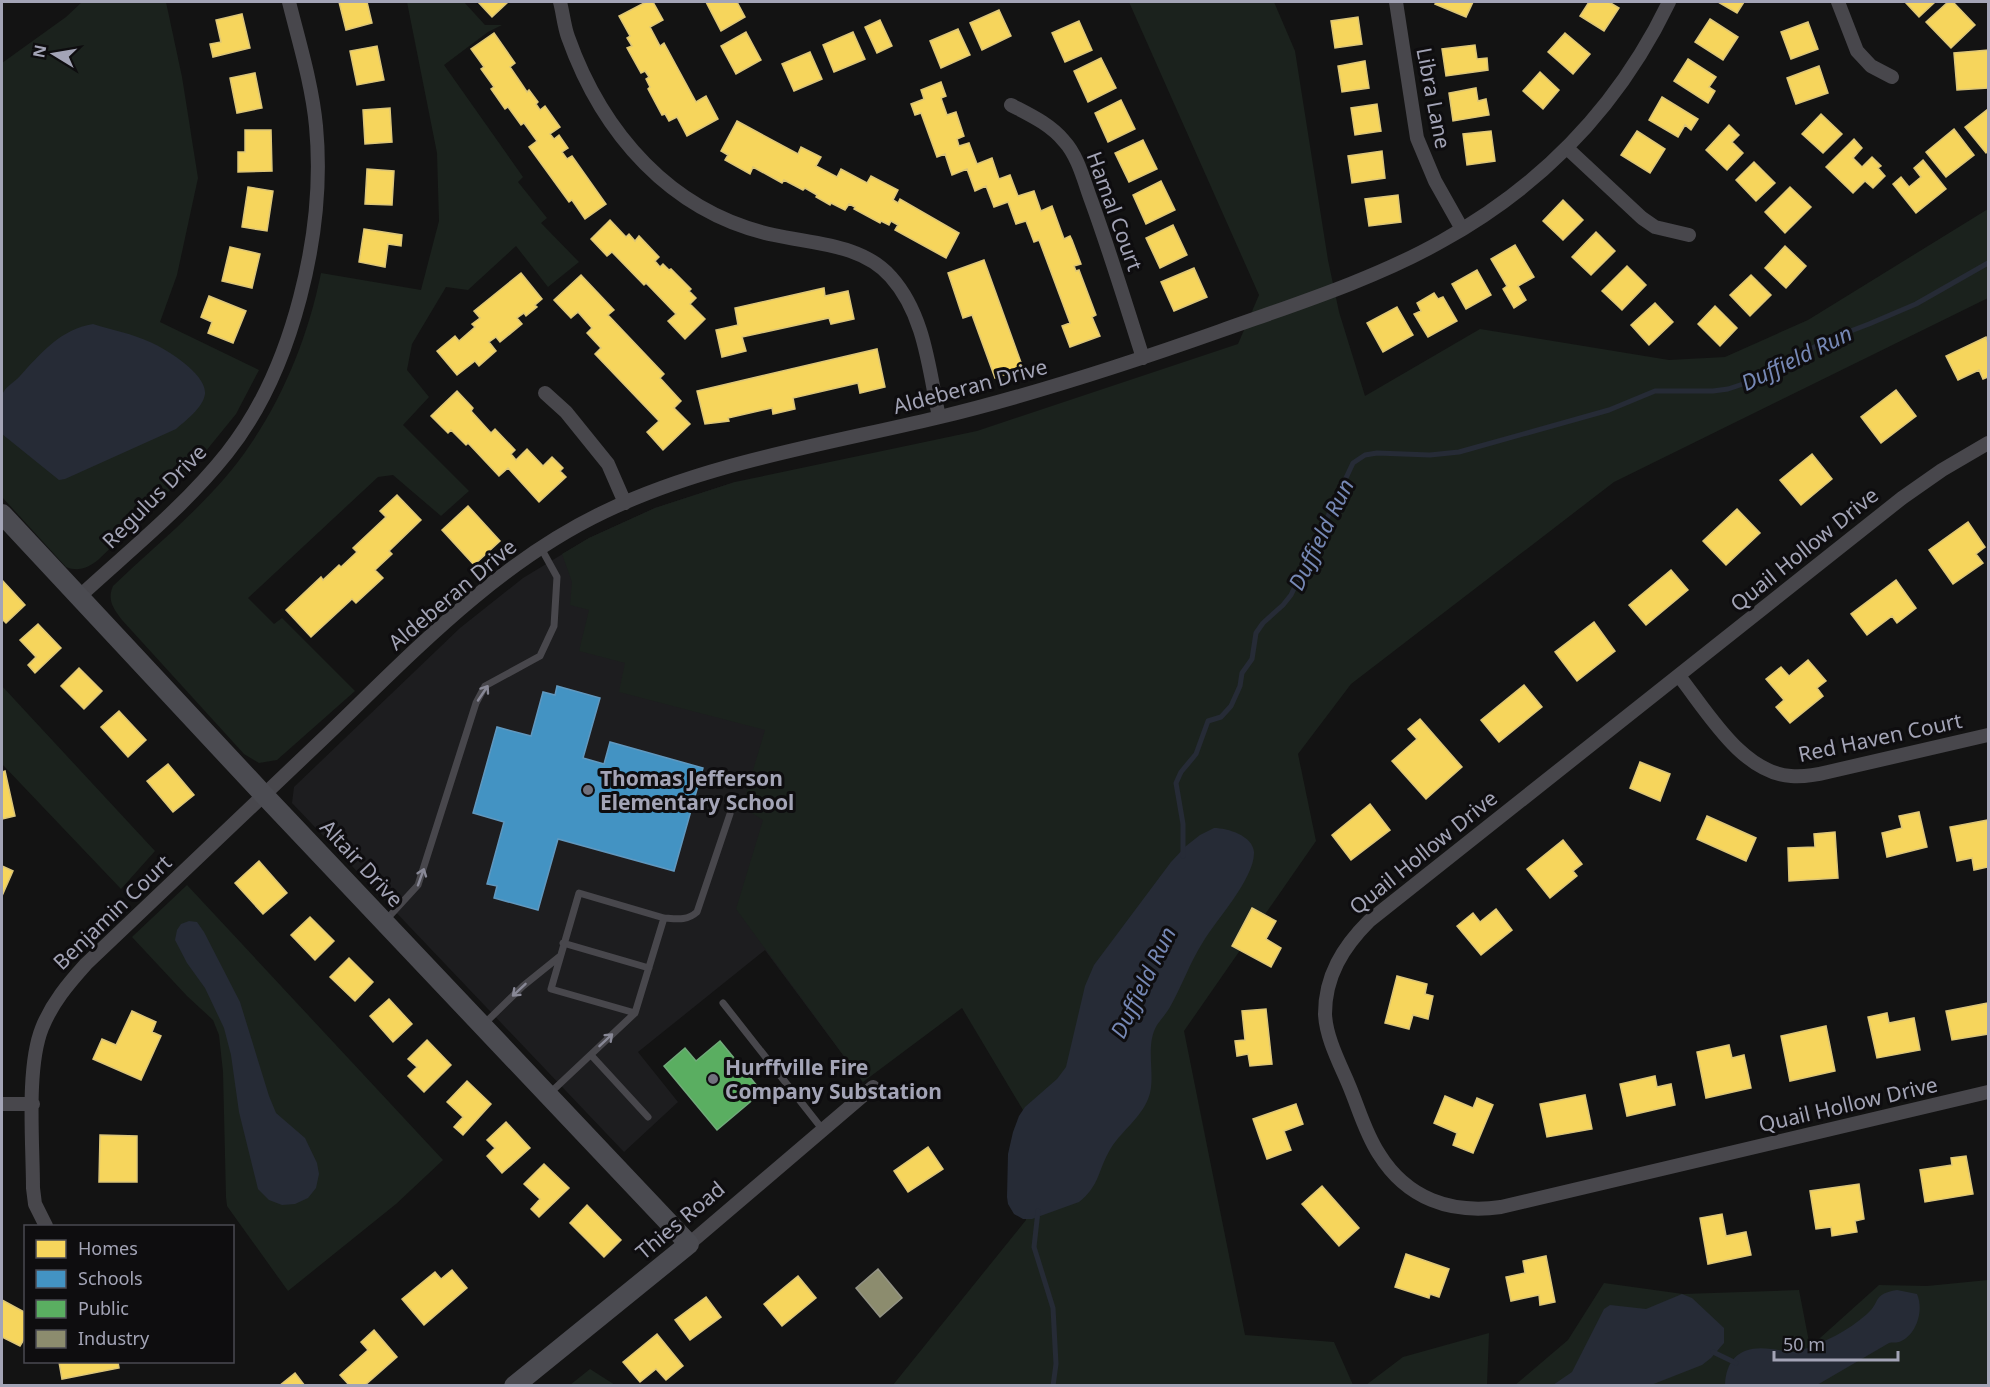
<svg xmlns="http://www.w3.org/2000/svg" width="1990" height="1387" font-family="'Noto Sans',sans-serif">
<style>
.built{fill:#1d1d1f}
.green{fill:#1b221d}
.water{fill:#262b36}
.homes{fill:#f6d55c;stroke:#ddc677;stroke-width:1.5}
.schools{fill:#4393c3;stroke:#6098bf;stroke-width:1.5}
.public{fill:#5aae61;stroke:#70ab7a;stroke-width:1.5}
.industry{fill:#8c8c6e;stroke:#939384;stroke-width:1.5}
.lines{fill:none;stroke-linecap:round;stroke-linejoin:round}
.stream{stroke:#262b36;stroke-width:5}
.lane{stroke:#48474c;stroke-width:7}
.street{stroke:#48474c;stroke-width:14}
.secondary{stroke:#4b4b51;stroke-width:20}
.oneway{stroke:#888896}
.poi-dot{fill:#71717d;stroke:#0e0d0f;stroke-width:2}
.labels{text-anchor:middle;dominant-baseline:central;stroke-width:6;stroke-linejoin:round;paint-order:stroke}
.street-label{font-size:21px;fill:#a3a4b6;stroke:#0e0d0f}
.poi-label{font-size:21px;font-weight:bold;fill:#a3a4b6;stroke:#0e0d0f;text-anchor:start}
.water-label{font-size:22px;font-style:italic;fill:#7688b5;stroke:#0e0d0f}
</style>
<rect width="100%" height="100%" fill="#131313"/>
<path class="built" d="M735 482 863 1082 765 950 638 1052 678 1102 624 1152 292 803 294 787 460 628 523 578 589 538 655 508Z"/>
<path class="green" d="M82 2H166L182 77 198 178 177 275 160 322 259 370 236 414 188 473 98 560C88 568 78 572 66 567L2 497V63L66 17Z
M407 2H464L485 25H502L488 32 444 65 523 177 518 182 547 218 541 223 579 262 548 287 516 246 468 290 446 287 412 344 407 370 429 397 403 425 469 491 441 516 393 475 378 477 248 598 274 624 282 618 355 691 277 760 259 763 244 754 122 620C113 608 107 600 113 586 160 541 214 499 250 445 285 394 309 333 321 273L421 290 439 221 437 153Z
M1129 2H1274L1295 51 1328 260 1339 312 1365 396 1480 329 1669 360 1725 357 1808 320 1988 209V298L1614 482 1351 684 1298 754 1316 841 1184 1031 1245 1335 1334 1342 1353 1385H893L1026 1220 1023 1110 962 1008 863 1082 736 909 763 820 742 807 765 730 619 692 625 663 579 651 589 610 570 605 572 582 562 554 589 538 655 508 735 482 977 431 1238 344 1259 295Z
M2 686 155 851 121 889 2 764Z
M187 885 443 1160 396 1204 288 1291 227 1206 226 1197 223 1072 219 1035 213 1020 187 996 132 937Z
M1988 1280V1385L1514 1386 1568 1340 1604 1283 1683 1294 1799 1290 1810 1347 1879 1285 1927 1286Z
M1489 1333 1487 1385H1366L1403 1357Z
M590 1369 615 1385H570Z"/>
<path class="water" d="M93 324C112 330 133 334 150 342 166 349 207 374 205 394 203 408 185 421 176 429L65 479 59 480 2 434C1 422 0 407 2 396 4 387 14 383 20 376 41 353 61 329 93 324Z
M1214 828C1228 828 1253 836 1254 852 1255 878 1216 920 1203 942 1190 962 1182 986 1170 1007 1166 1014 1161 1019 1157 1025 1145 1045 1155 1072 1150 1093 1144 1116 1123 1129 1111 1148 1098 1169 1100 1186 1079 1202L1032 1219H1023L1014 1214 1008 1204 1007 1197 1008 1154 1013 1132 1019 1116 1025 1107 1057 1079 1066 1067 1085 986 1094 965 1171 862 1186 846 1200 835Z
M189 921 197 922 204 932 240 1002 269 1096 276 1113 305 1138 317 1163 319 1174 316 1188 308 1198 295 1204 282 1205 269 1200 258 1189 239 1112 231 1055 224 1028 205 988 187 963 175 940 177 930 181 924Z
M1897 1290 1917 1294C1924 1310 1917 1335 1899 1342 1895 1343 1892 1342 1889 1343L1817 1385H1725C1726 1357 1743 1345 1771 1349 1782 1350 1791 1354 1802 1350 1825 1342 1848 1331 1867 1314 1881 1302 1872 1294 1897 1290Z
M1682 1294 1692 1298 1724 1328V1343L1711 1358 1702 1365 1651 1385H1553L1572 1372 1604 1309 1610 1305 1646 1309Z"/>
<path class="homes" d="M339 2H367L372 23 346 30Z
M478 2H508L492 17Z
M646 2H653L663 20 650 27 660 46 664 43 696 102 706 96 718 119 687 136 677 117 669 121 665 114 662 115 648 89 650 87 646 79 649 77 645 71 641 73 627 48 632 46 627 38 630 36 619 16Z
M706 2H737L745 17 721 31Z
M1436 2H1473L1466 17 1435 4Z
M1589 2H1609L1619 8 1604 31 1580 16Z
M1718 2H1744L1737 13Z
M1905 2H1935L1919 17Z
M1948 2H1953L1975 25 1951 48 1926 22Z
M999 10 1011 36 982 50 970 23Z
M242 14 250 48 213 57 210 44 221 42 216 20Z
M1358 17 1362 44 1335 48 1331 21Z
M1710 19 1738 37 1723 60 1695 42Z
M880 20 892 46 877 53 865 27Z
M1079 21 1092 50 1065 62 1052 33Z
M1808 22 1818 49 1791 59 1781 32Z
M958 29 970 55 941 68 930 41Z
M746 32 761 60 736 74 721 46Z
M853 32 865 59 834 72 823 45Z
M494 33 515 63 510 67 521 83 527 92 529 90 538 102 536 104 540 110 545 106 560 127 550 134 554 139 559 135 568 148 562 152 567 159 572 156 606 204 585 219 572 200 569 202 529 147 537 141 524 123 521 125 508 107 505 109 491 89 494 87 481 69 484 67 471 49Z
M1565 33 1590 54 1573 74 1548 52Z
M1475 45 1477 59 1487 58 1488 70 1446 76 1442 49Z
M377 46 384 80 357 85 350 51Z
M1988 50V88L1957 90 1954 53Z
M810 52 822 79 794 91 782 64Z
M1101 58 1116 88 1088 102 1074 71Z
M1688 59 1716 77 1709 87 1715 91 1708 103 1674 81Z
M1365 61 1369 88 1342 92 1338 66Z
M1819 66 1828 93 1796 104 1787 78Z
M1540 72 1559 90 1543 109 1523 91Z
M255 73 262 108 237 113 230 78Z
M941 82 946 96 941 98 947 115 956 112 964 136 957 139 959 146 969 143 977 164 992 158 999 179 1010 175 1018 196 1034 191 1041 211 1052 206 1064 239 1070 236 1072 240 1081 264 1074 266 1076 271 1079 270 1096 315 1092 317 1100 336 1070 347 1062 326 1070 323 1039 240 1034 242 1026 221 1016 224 1008 202 994 207 986 186 975 191 967 169 952 175 945 154 937 157 921 113 915 115 911 104 924 99 921 90Z
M1476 88 1478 101 1486 99 1489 115 1453 121 1449 93Z
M1662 97 1698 119 1691 130 1685 125 1678 137 1649 120Z
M1121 100 1135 129 1108 142 1095 113Z
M1377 104 1381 131 1355 135 1351 108Z
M390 108 392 142 365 144 363 110Z
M1988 109V151L1986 153 1965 127Z
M1821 114 1842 134 1823 153 1802 134Z
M737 121 798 154 801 147 821 157 816 166 837 177 841 169 867 183 871 176 898 190 893 200 898 203 900 199 959 233 946 258 895 230 898 225 891 221 889 225 881 221 880 223 854 209 855 207 849 204 845 210 831 203 830 205 816 197 817 195 805 188 803 190 784 180 782 183 753 167 750 174 725 160 728 155 721 151Z
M1729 125 1739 135 1732 142 1743 153 1727 170 1706 150Z
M1954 129 1974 155 1946 177 1926 152Z
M245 130H271L272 171 238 172V152H245Z
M1491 131 1495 161 1467 165 1463 134Z
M1637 131 1665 149 1650 173 1621 155Z
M1854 139 1862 148 1853 158 1862 167 1872 157 1881 166 1878 168 1885 176 1873 188 1865 181 1853 193 1826 167Z
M1143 140 1157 169 1129 182 1115 153Z
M1382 151 1385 178 1352 183 1348 156Z
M1923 160 1946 189 1916 213 1893 184 1901 177 1909 187 1921 177 1914 168Z
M1754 162 1775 183 1756 201 1736 180Z
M367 169 394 171 392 205 365 204Z
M1161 181 1175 210 1146 224 1133 195Z
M248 187 273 191 267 231 242 227Z
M1790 187 1811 207 1785 233 1765 212Z
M1398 195 1401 222 1369 226 1365 199Z
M1563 200 1583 220 1563 240 1543 221Z
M610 220 626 237 629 234 635 241 639 236 659 257 655 261 660 267 663 264 669 270 671 269 691 289 689 291 696 298 690 304 705 319 685 339 668 321 676 314 646 283 644 285 612 252 607 256 591 239Z
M1173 225 1187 255 1160 268 1146 238Z
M364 229 402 235 401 246 388 244 385 267 359 262Z
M1596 232 1615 251 1591 275 1572 257Z
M1515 245 1534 277 1518 286 1526 300 1514 308 1503 289 1507 286 1491 259Z
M1785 246 1806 266 1786 288 1765 268Z
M230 247 260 254 252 288 222 281Z
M984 260 1023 368 995 378 972 315 963 318 948 273Z
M1627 266 1646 285 1622 310 1602 291Z
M1194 268 1207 297 1174 311 1161 282Z
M1477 270 1491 295 1466 309 1452 284Z
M521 273 542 299 535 305 537 307 526 316 524 313 517 318 522 324 500 342 496 337 489 342 496 351 479 366 475 361 457 375 437 351 455 336 459 341 475 327 472 324 480 318 474 311Z
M581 275 614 310 608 315 664 374 660 378 681 401 674 408 690 424 663 450 647 432 659 421 595 354 601 348 587 333 592 328 578 312 571 318 554 300Z
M1751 275 1771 295 1750 316 1730 295Z
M824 288 825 296 848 291 854 319 831 324 829 318 742 337 746 351 722 357 716 330 738 325 735 308Z
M1434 293 1438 299 1443 297 1457 321 1428 337 1414 314 1421 311 1417 303Z
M209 296 246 311 233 343 208 333 212 322 201 317Z
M1655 303 1673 322 1649 345 1631 325Z
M1715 306 1737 328 1720 346 1698 324Z
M1397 307 1413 335 1383 352 1367 323Z
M1986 337 1988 343V377L1983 379 1979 370 1958 380 1946 356Z
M877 349 885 387 860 393 858 383 793 398 795 409 773 414 772 408 728 418 729 421 705 424 697 391Z
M1896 390 1916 416 1881 443 1861 417Z
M457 391 473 408 471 411 491 433 495 429 515 450 511 454 516 460 527 449 543 466 552 457 563 468 560 471 566 477 539 502 508 468 499 476 468 443 466 445 451 430 448 433 431 416Z
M1812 454 1832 479 1801 505 1780 480Z
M397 495 421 520 389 551 392 554 375 570 383 578 356 603 352 599 311 637 286 610 321 577 323 580 339 565 341 567 357 552 353 548 386 517 380 511Z
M468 506 500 541 474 565 442 530Z
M1737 509 1760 533 1726 565 1703 541Z
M1968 522 1985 547 1976 554 1983 563 1953 584 1929 550Z
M1671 570 1688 590 1646 625 1629 605Z
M2 580 25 605 6 623 2 619Z
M1896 580 1916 608 1897 623 1892 616 1867 635 1851 614Z
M1594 622 1615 651 1577 681 1555 652Z
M38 624 61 648 35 673 28 665 36 657 20 640Z
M1808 660 1826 681 1817 688 1823 696 1790 723 1776 707 1784 700 1766 679 1781 667 1789 676Z
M79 668 102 691 84 709 61 686Z
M1524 685 1542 707 1499 742 1481 720Z
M119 711 146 740 128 757 101 727Z
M1420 719 1462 767 1426 799 1392 761 1417 739 1408 729Z
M1640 762 1670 774 1660 801 1630 788Z
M168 764 194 795 173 812 147 781Z
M5 771 15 816 2 819V772Z
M1370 804 1390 830 1351 860 1332 835Z
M1919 812 1927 847 1887 857 1882 833 1902 828 1899 816Z
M1707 816 1756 838 1746 861 1697 839Z
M1988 820V867L1974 870 1972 858 1957 861 1950 827Z
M1835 832 1838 878 1789 881 1788 848 1815 847 1814 834Z
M1563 840 1582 864 1573 871 1577 876 1550 898 1527 869Z
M259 861 287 893 263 914 235 883Z
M2 866 13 871 2 896Z
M1252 908 1276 921 1266 939 1281 948 1271 967 1232 946Z
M1496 909 1512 930 1481 955 1457 926 1473 913 1480 922Z
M310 917 334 941 315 960 291 935Z
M349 958 373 982 355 1001 330 977Z
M1397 976 1427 984 1425 994 1433 996 1428 1019 1413 1015 1409 1029 1385 1023Z
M389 999 412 1024 393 1042 370 1016Z
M1988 1003V1034L1952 1040 1946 1011Z
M1266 1009 1272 1064 1250 1066 1248 1054 1237 1056 1235 1041 1245 1040 1242 1011Z
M132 1011 156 1022 152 1032 161 1036 141 1080 93 1059 102 1039 116 1045Z
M1887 1013 1889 1023 1914 1018 1920 1050 1877 1058 1868 1017Z
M1826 1026 1835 1071 1790 1081 1781 1036Z
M427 1040 451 1065 424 1092 408 1076 417 1067 408 1059Z
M1729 1045 1732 1058 1744 1055 1751 1088 1706 1098 1697 1052Z
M1655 1076 1657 1087 1671 1084 1675 1105 1627 1116 1620 1084Z
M467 1081 491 1104 463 1135 454 1127 463 1117 447 1102Z
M1585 1095 1592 1129 1547 1137 1540 1104Z
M1445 1096 1473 1108 1477 1098 1493 1105 1473 1153 1453 1145 1457 1133 1434 1123Z
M1296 1104 1303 1124 1284 1131 1291 1150 1267 1159 1253 1119Z
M506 1122 530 1148 502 1173 487 1156 495 1148 487 1140Z
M100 1135 137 1136V1182H99Z
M928 1147 943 1169 908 1192 894 1171Z
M1966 1156 1973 1194 1925 1202 1920 1170 1952 1165 1951 1158Z
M544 1164 569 1188 539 1217 531 1209 540 1199 524 1184Z
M1859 1184 1864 1219 1855 1221 1857 1232 1832 1236 1831 1227 1816 1229 1810 1191Z
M1322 1186 1359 1228 1339 1246 1302 1204Z
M587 1205 621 1240 604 1257 570 1223Z
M1722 1214 1726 1236 1746 1232 1751 1255 1708 1264 1700 1218Z
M1406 1254 1449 1269 1439 1297 1430 1294 1429 1298 1395 1287Z
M1546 1256 1555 1302 1540 1305 1539 1295 1511 1301 1506 1277 1525 1273 1523 1261Z
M452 1270 467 1288 424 1325 402 1299 435 1272 441 1279Z
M798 1276 816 1298 782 1326 764 1304Z
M706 1297 721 1317 690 1340 675 1320Z
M2 1300 26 1313V1336L20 1346 2 1337Z
M374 1330 397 1357 364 1386H350L340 1375 368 1350 361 1342Z
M657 1334 683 1366 666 1380 656 1369 640 1382 623 1362Z
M59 1362H118L119 1368 62 1379Z
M295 1373 305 1386H279Z"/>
<path class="schools" d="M557 686 600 698 583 758 604 764 610 742 703 768 674 871 558 839 538 910 494 898 497 886 487 884 504 822 473 813 497 727 531 736 543 692 555 695Z"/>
<path class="public" d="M720 1041 762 1092 717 1130 664 1066 685 1048 696 1061Z"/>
<path class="industry" d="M878 1269 902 1298 880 1317 856 1288Z"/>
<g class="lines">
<path class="stream" d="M1183 856V824L1176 783 1181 772 1196 754 1208 721 1221 717 1231 706 1240 686 1242 673 1252 659 1256 633 1263 623 1283 605 1291 595 1353 463 1365 455 1377 453 1430 455 1459 452 1609 410 1655 391H1713L1728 389 1755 380 1827 340 1869 324 1916 304 1988 263
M1038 1211 1034 1247 1053 1308 1056 1364 1053 1386
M1713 1352 1736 1363"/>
<path class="lane" d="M664 918C677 919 687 921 697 912L730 814
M386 920 418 885 476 703 485 686 540 656 554 626 557 577 541 548
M563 943 649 968
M723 1003 823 1130
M483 1025 523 986 559 957
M591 1055 648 1117
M550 1093 635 1013 664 918 579 893 551 989 635 1013"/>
<path class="street" d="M560 2C563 13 564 26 568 37 602 133 671 213 774 235 814 244 862 244 891 277 925 315 929 370 939 417
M1396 2 1417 138 1435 181 1462 229
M1838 2 1857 51 1871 66 1892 77
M1011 105C1030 115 1050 124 1064 141 1078 156 1084 181 1091 200 1110 252 1126 305 1143 358
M1568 149 1642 218 1655 227 1689 235
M545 393 566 412 608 464 625 503
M1988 443 1942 470 1902 498 1369 921C1343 947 1325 976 1325 1014 1326 1037 1339 1062 1348 1083 1358 1106 1365 1133 1379 1154 1407 1199 1451 1214 1501 1207L1988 1092
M80 596C130 550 184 507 227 453 293 370 326 231 316 126 312 84 299 42 289 2
M1679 676C1707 711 1742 773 1791 776 1804 777 1816 775 1828 772L1988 735
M2 1104H33
M46 1226 35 1204 33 1188C33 1144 26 1068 42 1028 52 1003 68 984 86 964 167 887 248 810 329 733 414 651 497 563 604 512 705 463 827 444 936 418 1032 395 1127 364 1220 331 1293 305 1375 279 1442 241 1543 185 1619 106 1669 2
M689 1244 873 1087"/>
<path class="secondary" d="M2 514 264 795 689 1244 514 1386"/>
</g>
<defs><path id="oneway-shaft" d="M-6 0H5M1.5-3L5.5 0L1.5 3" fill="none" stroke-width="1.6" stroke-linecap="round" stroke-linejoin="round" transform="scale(1.5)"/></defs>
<g class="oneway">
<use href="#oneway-shaft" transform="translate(483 693) rotate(-56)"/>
<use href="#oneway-shaft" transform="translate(421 877) rotate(-70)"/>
<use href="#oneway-shaft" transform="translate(519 990) rotate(137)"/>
<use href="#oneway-shaft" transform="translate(606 1040) rotate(-43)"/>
</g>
<g class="poi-dot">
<circle cx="588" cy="790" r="6"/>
<circle cx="713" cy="1079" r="6"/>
</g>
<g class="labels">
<g class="street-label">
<text transform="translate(1434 98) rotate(79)">Libra Lane</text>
<text transform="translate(1115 211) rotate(70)">Hamal Court</text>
<text transform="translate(970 386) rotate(-15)">Aldeberan Drive</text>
<text transform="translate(154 496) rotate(-45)">Regulus Drive</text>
<text transform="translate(1804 549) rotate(-39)">Quail Hollow Drive</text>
<text transform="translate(452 594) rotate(-40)">Aldeberan Drive</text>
<text transform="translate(1880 737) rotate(-12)">Red Haven Court</text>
<text transform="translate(1423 852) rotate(-39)">Quail Hollow Drive</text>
<text transform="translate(362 863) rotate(47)">Altair Drive</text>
<text transform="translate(112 912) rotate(-44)">Benjamin Court</text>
<text transform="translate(1848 1104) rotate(-13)">Quail Hollow Drive</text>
<text transform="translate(680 1220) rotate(-40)">Thies Road</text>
</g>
<g class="poi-label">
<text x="600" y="778">Thomas Jefferson<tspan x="600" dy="24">Elementary School</tspan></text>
<text x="725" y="1067">Hurffville Fire<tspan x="725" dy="24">Company Substation</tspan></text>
</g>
<g class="water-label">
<text transform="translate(1796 357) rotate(-26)">Duffield Run</text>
<text transform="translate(1320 534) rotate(-64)">Duffield Run</text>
<text transform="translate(1142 982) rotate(-64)">Duffield Run</text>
</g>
</g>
<rect width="1990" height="1387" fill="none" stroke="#a3a4b6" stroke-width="6"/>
<rect x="24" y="1225" width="210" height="138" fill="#0e0d0f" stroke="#4a4952" stroke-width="1.5"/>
<rect x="36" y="1240" width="30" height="18" fill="#f6d55c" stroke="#4a4952" stroke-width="1.5"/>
<text x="78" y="1255" font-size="18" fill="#a3a4b6">Homes</text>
<rect x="36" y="1270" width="30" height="18" fill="#4393c3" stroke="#4a4952" stroke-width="1.5"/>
<text x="78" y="1285" font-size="18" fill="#a3a4b6">Schools</text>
<rect x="36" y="1300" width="30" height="18" fill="#5aae61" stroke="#4a4952" stroke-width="1.5"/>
<text x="78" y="1315" font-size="18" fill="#a3a4b6">Public</text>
<rect x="36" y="1330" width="30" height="18" fill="#8c8c6e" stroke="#4a4952" stroke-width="1.5"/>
<text x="78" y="1345" font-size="18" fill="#a3a4b6">Industry</text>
<g transform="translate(54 54) rotate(281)" stroke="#0e0d0f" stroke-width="4.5" paint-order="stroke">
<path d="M0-4.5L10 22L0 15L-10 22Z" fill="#a3a4b6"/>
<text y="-9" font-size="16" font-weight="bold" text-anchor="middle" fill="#a3a4b6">N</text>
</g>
<path d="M1774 1351v9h124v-9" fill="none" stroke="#a3a4b6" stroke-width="3"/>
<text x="1783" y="1351" font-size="18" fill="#a3a4b6" stroke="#0e0d0f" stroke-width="4.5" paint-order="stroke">50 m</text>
</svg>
